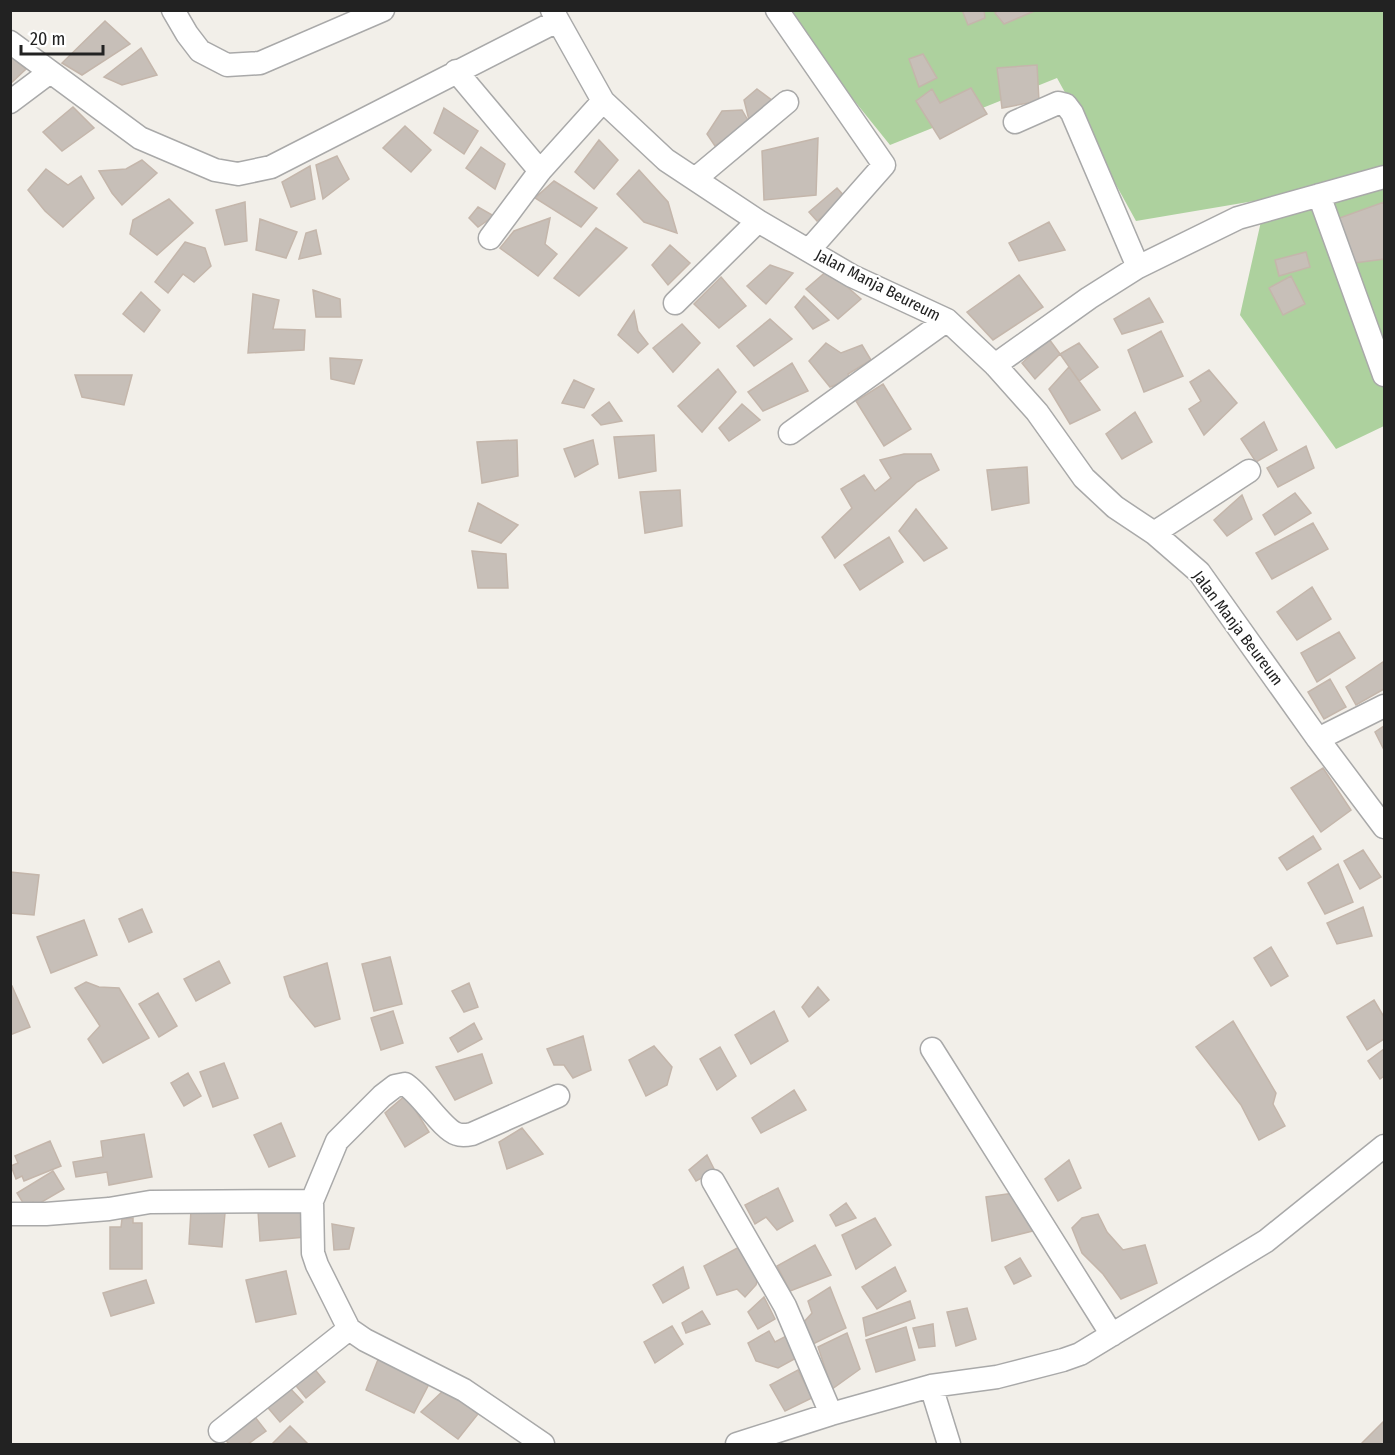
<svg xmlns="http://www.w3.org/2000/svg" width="1395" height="1455" font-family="'Fira Sans Condensed',sans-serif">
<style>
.forest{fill:#add19e}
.building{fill:#c7bfb8;stroke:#c4b6ab;stroke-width:1.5}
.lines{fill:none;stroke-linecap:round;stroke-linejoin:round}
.street-casing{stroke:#a9a9a9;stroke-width:25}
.street{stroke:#fff;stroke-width:22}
.labels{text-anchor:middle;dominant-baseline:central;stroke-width:4.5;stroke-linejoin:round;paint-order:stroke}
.street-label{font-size:16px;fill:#222;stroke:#fff}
</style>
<rect width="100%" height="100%" fill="#f2efe9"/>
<path class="forest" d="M782 11H1384V426L1336 449 1240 315 1266 199 1136 221 1057 78 890 145Z"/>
<path class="building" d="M962 10H984L985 18 968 25Z
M998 10H1037L1004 24 995 13Z
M105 21 130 44 82 75 62 63Z
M141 48 157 75 122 85 104 77Z
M923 54 937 78 919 87 909 59Z
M10 56 26 69 10 84Z
M1037 65 1039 101 1002 108 997 68Z
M971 88 987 114 940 139 916 101 932 89 940 103Z
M757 89 777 104 750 124 744 100Z
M73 107 94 128 62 151 43 132Z
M444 108 478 131 464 154 434 133Z
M742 110 750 124 715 146 707 134 722 111Z
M405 126 431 150 411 172 383 148Z
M818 138 816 195 764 200 762 151Z
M599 140 618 160 594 189 575 172Z
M481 147 505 164 495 189 466 168Z
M337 156 349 179 323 199 316 165Z
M142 160 157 173 122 205 112 193 99 171 126 169Z
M310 166 315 199 291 207 282 182Z
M46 169 68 185 81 176 94 198 63 227 45 211 28 190Z
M639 170 668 202 677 233 644 222 617 194Z
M554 181 597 208 581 227 535 198Z
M837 188 846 198 817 221 809 212Z
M169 199 193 223 157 255 130 234 133 220Z
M245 202 247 241 225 245 216 210Z
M1384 202V259L1347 264 1334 220Z
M478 207 494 216 478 227 469 218Z
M550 218 545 244 557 254 538 276 500 248 514 231Z
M260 219 297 232 286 258 256 250Z
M1049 222 1065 250 1019 261 1009 243Z
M596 228 627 248 579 296 554 278Z
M316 230 321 254 299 259 306 233Z
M185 242 205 248 211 266 194 282 183 274 168 293 155 282Z
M670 245 690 263 668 285 652 265Z
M1306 252 1310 267 1279 276 1275 260Z
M770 265 793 273 766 304 747 286Z
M828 270 861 299 838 319 806 289Z
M1019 275 1043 307 993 340 967 312Z
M1291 276 1305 304 1283 315 1269 288Z
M721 277 746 306 719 328 694 304Z
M313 290 340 299 341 317H316Z
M141 292 160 310 144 332 123 314Z
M253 294 279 300 273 329 305 330 304 350 248 353Z
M804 296 829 320 813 329 795 307Z
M1149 298 1163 322 1122 334 1114 319Z
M634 311 638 331 648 344 638 353 618 335Z
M770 319 792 339 754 366 737 346Z
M682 324 700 343 673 372 653 348Z
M1161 331 1183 376 1144 392 1128 350Z
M1049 339 1060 354 1035 379 1022 363Z
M826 343 841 353 862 345 871 360 848 374 851 379 830 387 809 361Z
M1079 343 1098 367 1079 381 1060 354Z
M330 358 362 360 354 384 331 379Z
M792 363 808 391 763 411 748 392Z
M1069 367 1100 410 1070 424 1049 389Z
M718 369 736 392 702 432 678 406Z
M1209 370 1237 403 1204 435 1189 409 1201 401 1190 382Z
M75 375H132L124 405 82 397Z
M574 380 594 389 584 408 562 403Z
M883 384 911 429 884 446 856 401Z
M609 402 622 421 601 425 592 415Z
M742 404 760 420 729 441 719 428Z
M1135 412 1152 442 1122 459 1106 434Z
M1264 422 1277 450 1256 462 1241 439Z
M654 435 656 471 619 478 614 437Z
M517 440 518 476 482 483 477 442Z
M593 440 598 464 575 477 564 449Z
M1306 446 1314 468 1278 487 1267 468Z
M904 454H931L939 470 917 482 835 558 822 537 852 508 841 489 864 475 875 491 891 478 880 460Z
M1027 467 1029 503 992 510 987 470Z
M680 490 682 526 645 533 640 492Z
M1295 493 1311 513 1275 535 1263 515Z
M1242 495 1252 519 1227 536 1214 520Z
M478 503 518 525 501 543 469 531Z
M916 509 947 548 924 561 899 531Z
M1313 523 1328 549 1272 579 1256 553Z
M889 537 903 562 860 590 844 565Z
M472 551 506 554 508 588H478Z
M1312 587 1331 619 1297 640 1277 612Z
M1339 632 1355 658 1317 682 1301 653Z
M1383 662 1384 663V689L1356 705 1346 687Z
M1330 679 1346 707 1324 719 1308 692Z
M1384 726V750L1375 732Z
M1323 768 1351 810 1321 832 1291 788Z
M1313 836 1321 849 1287 870 1279 858Z
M1363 850 1381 877 1360 889 1344 861Z
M1338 864 1353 902 1325 914 1308 883Z
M10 872 39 875 34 915 10 913Z
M1363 907 1372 936 1337 944 1327 923Z
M142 909 152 932 129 942 119 919Z
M84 920 97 955 51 973 37 937Z
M1271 947 1288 976 1271 986 1254 958Z
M390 957 402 1004 374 1011 362 964Z
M219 961 230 983 196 1001 184 979Z
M327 963 340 1019 315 1027 290 997 284 977Z
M86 982 99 987 119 988 149 1038 103 1063 88 1039 100 1026 75 988Z
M469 983 478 1007 464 1012 452 991Z
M12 986 30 1027 10 1035V987Z
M818 987 829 1000 809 1017 802 1007Z
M158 993 177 1026 159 1037 139 1004Z
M1374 1000 1384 1017V1039L1367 1050 1347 1017Z
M393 1011 403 1043 381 1050 371 1018Z
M774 1011 788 1041 751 1064 735 1035Z
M1233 1021 1276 1093 1273 1104 1285 1126 1259 1140 1241 1105 1196 1047Z
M474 1023 482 1039 458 1052 450 1038Z
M583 1036 591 1070 573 1078 564 1065H554L547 1049Z
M654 1046 672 1067 667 1085 646 1096 629 1060Z
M720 1047 736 1076 717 1090 700 1059Z
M1384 1049V1076L1380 1079 1368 1061Z
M482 1054 492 1083 455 1100 436 1067Z
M224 1063 238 1098 213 1107 200 1072Z
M188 1073 201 1096 184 1106 171 1083Z
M794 1090 806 1110 761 1133 752 1118Z
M406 1095 429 1132 405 1147 385 1113Z
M281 1123 295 1156 269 1167 254 1135Z
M522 1128 543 1154 507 1169 499 1142Z
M144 1134 152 1177 109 1185 107 1172 76 1177 73 1162 103 1157 101 1141Z
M50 1141 61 1166 24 1181 22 1176 16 1179 11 1166 18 1163 15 1156Z
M707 1155 715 1171 696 1181 689 1170Z
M1069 1160 1081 1188 1058 1201 1045 1179Z
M53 1171 64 1189 35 1206 33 1202 25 1206 17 1193Z
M778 1188 793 1221 777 1230 766 1217 755 1224 745 1205Z
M1021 1192 1033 1231 992 1241 986 1197Z
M846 1203 856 1218 836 1226 830 1215Z
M303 1207 306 1237 260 1241 258 1211Z
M191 1210 225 1213 222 1247 189 1244Z
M1098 1214 1107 1232 1123 1250 1145 1245 1157 1283 1121 1299 1103 1274 1082 1253 1072 1228 1082 1218Z
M133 1218V1223H142V1269H110V1227H121L122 1219Z
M875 1218 891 1245 856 1269 842 1235Z
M332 1224 354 1228 349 1249 334 1250Z
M815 1245 831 1275 790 1291 777 1266Z
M741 1246 759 1274 756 1285 745 1297 737 1289 717 1295 704 1266Z
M1020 1258 1031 1276 1014 1284 1005 1267Z
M683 1267 689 1288 663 1303 653 1285Z
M895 1267 906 1291 877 1309 862 1287Z
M286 1271 296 1314 256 1322 246 1280Z
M146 1280 154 1303 111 1316 103 1293Z
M830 1287 846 1328 813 1344 803 1323 812 1313 808 1301Z
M764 1297 775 1319 758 1329 748 1312Z
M910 1301 915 1318 866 1336 863 1318Z
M967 1308 976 1339 956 1346 947 1312Z
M702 1311 710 1324 686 1333 682 1323Z
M933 1324 935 1346 919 1348 913 1328Z
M672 1326 683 1344 655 1363 644 1342Z
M906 1327 915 1360 876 1372 866 1340Z
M769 1331 775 1342 790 1334 796 1358 778 1368 756 1361 748 1343Z
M847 1333 860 1369 832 1389 818 1347Z
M379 1357 429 1384 414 1413 366 1390Z
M312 1366 325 1382 306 1398 292 1381Z
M798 1370 812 1398 785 1411 770 1385Z
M286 1384 303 1402 280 1422 264 1403Z
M445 1389 478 1414 458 1439 421 1412Z
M251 1412 266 1431 248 1444H229L221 1435Z
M1383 1422 1384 1424V1444H1361Z
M290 1426 308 1444H272Z"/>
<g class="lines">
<g class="street-casing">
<path id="street" d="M173 10 187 34 200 51 227 65 260 63 383 10
M552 10 603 101 666 160 758 221 852 276 947 320 995 365 1037 412 1084 478 1115 507 1154 533 1199 572 1318 739 1384 827
M777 10 884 165 809 250
M10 42 140 138 215 170 238 174 271 167 557 21
M456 71 540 171
M10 102 50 72
M1015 122 1058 103 1066 105 1072 113 1138 267
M695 179 787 102
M1319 195 1384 375
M490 238 540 171 603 101
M675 303 758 221
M995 365 1089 298 1138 267 1238 218 1384 177
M790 433 947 320
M1154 533 1249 471
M1318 739 1384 706
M932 1049 1112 1335
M713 1181 785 1306 831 1414
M10 1214H46L109 1209 150 1202 312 1201
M931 1386 949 1444
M220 1431 349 1329
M543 1444 464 1390 365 1340 349 1329 317 1265 313 1253 312 1201 337 1141 382 1096 395 1086 405 1084C422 1095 442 1129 457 1134 462 1136 467 1135 472 1134L558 1096
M737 1444 831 1414 931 1386 997 1377 1063 1360 1080 1354 1266 1241 1384 1146"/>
</g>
<use href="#street" class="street"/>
</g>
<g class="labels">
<g class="street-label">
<text transform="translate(878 285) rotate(27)">Jalan Manja Beureum</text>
<text transform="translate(1238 628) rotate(53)">Jalan Manja Beureum</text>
</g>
</g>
<rect width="1395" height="1455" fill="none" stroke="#222222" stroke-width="24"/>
<path d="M21 45v9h82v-9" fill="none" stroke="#222222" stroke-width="3"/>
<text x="30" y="45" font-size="18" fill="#222222" stroke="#ffffff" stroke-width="4.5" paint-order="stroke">20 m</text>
</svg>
